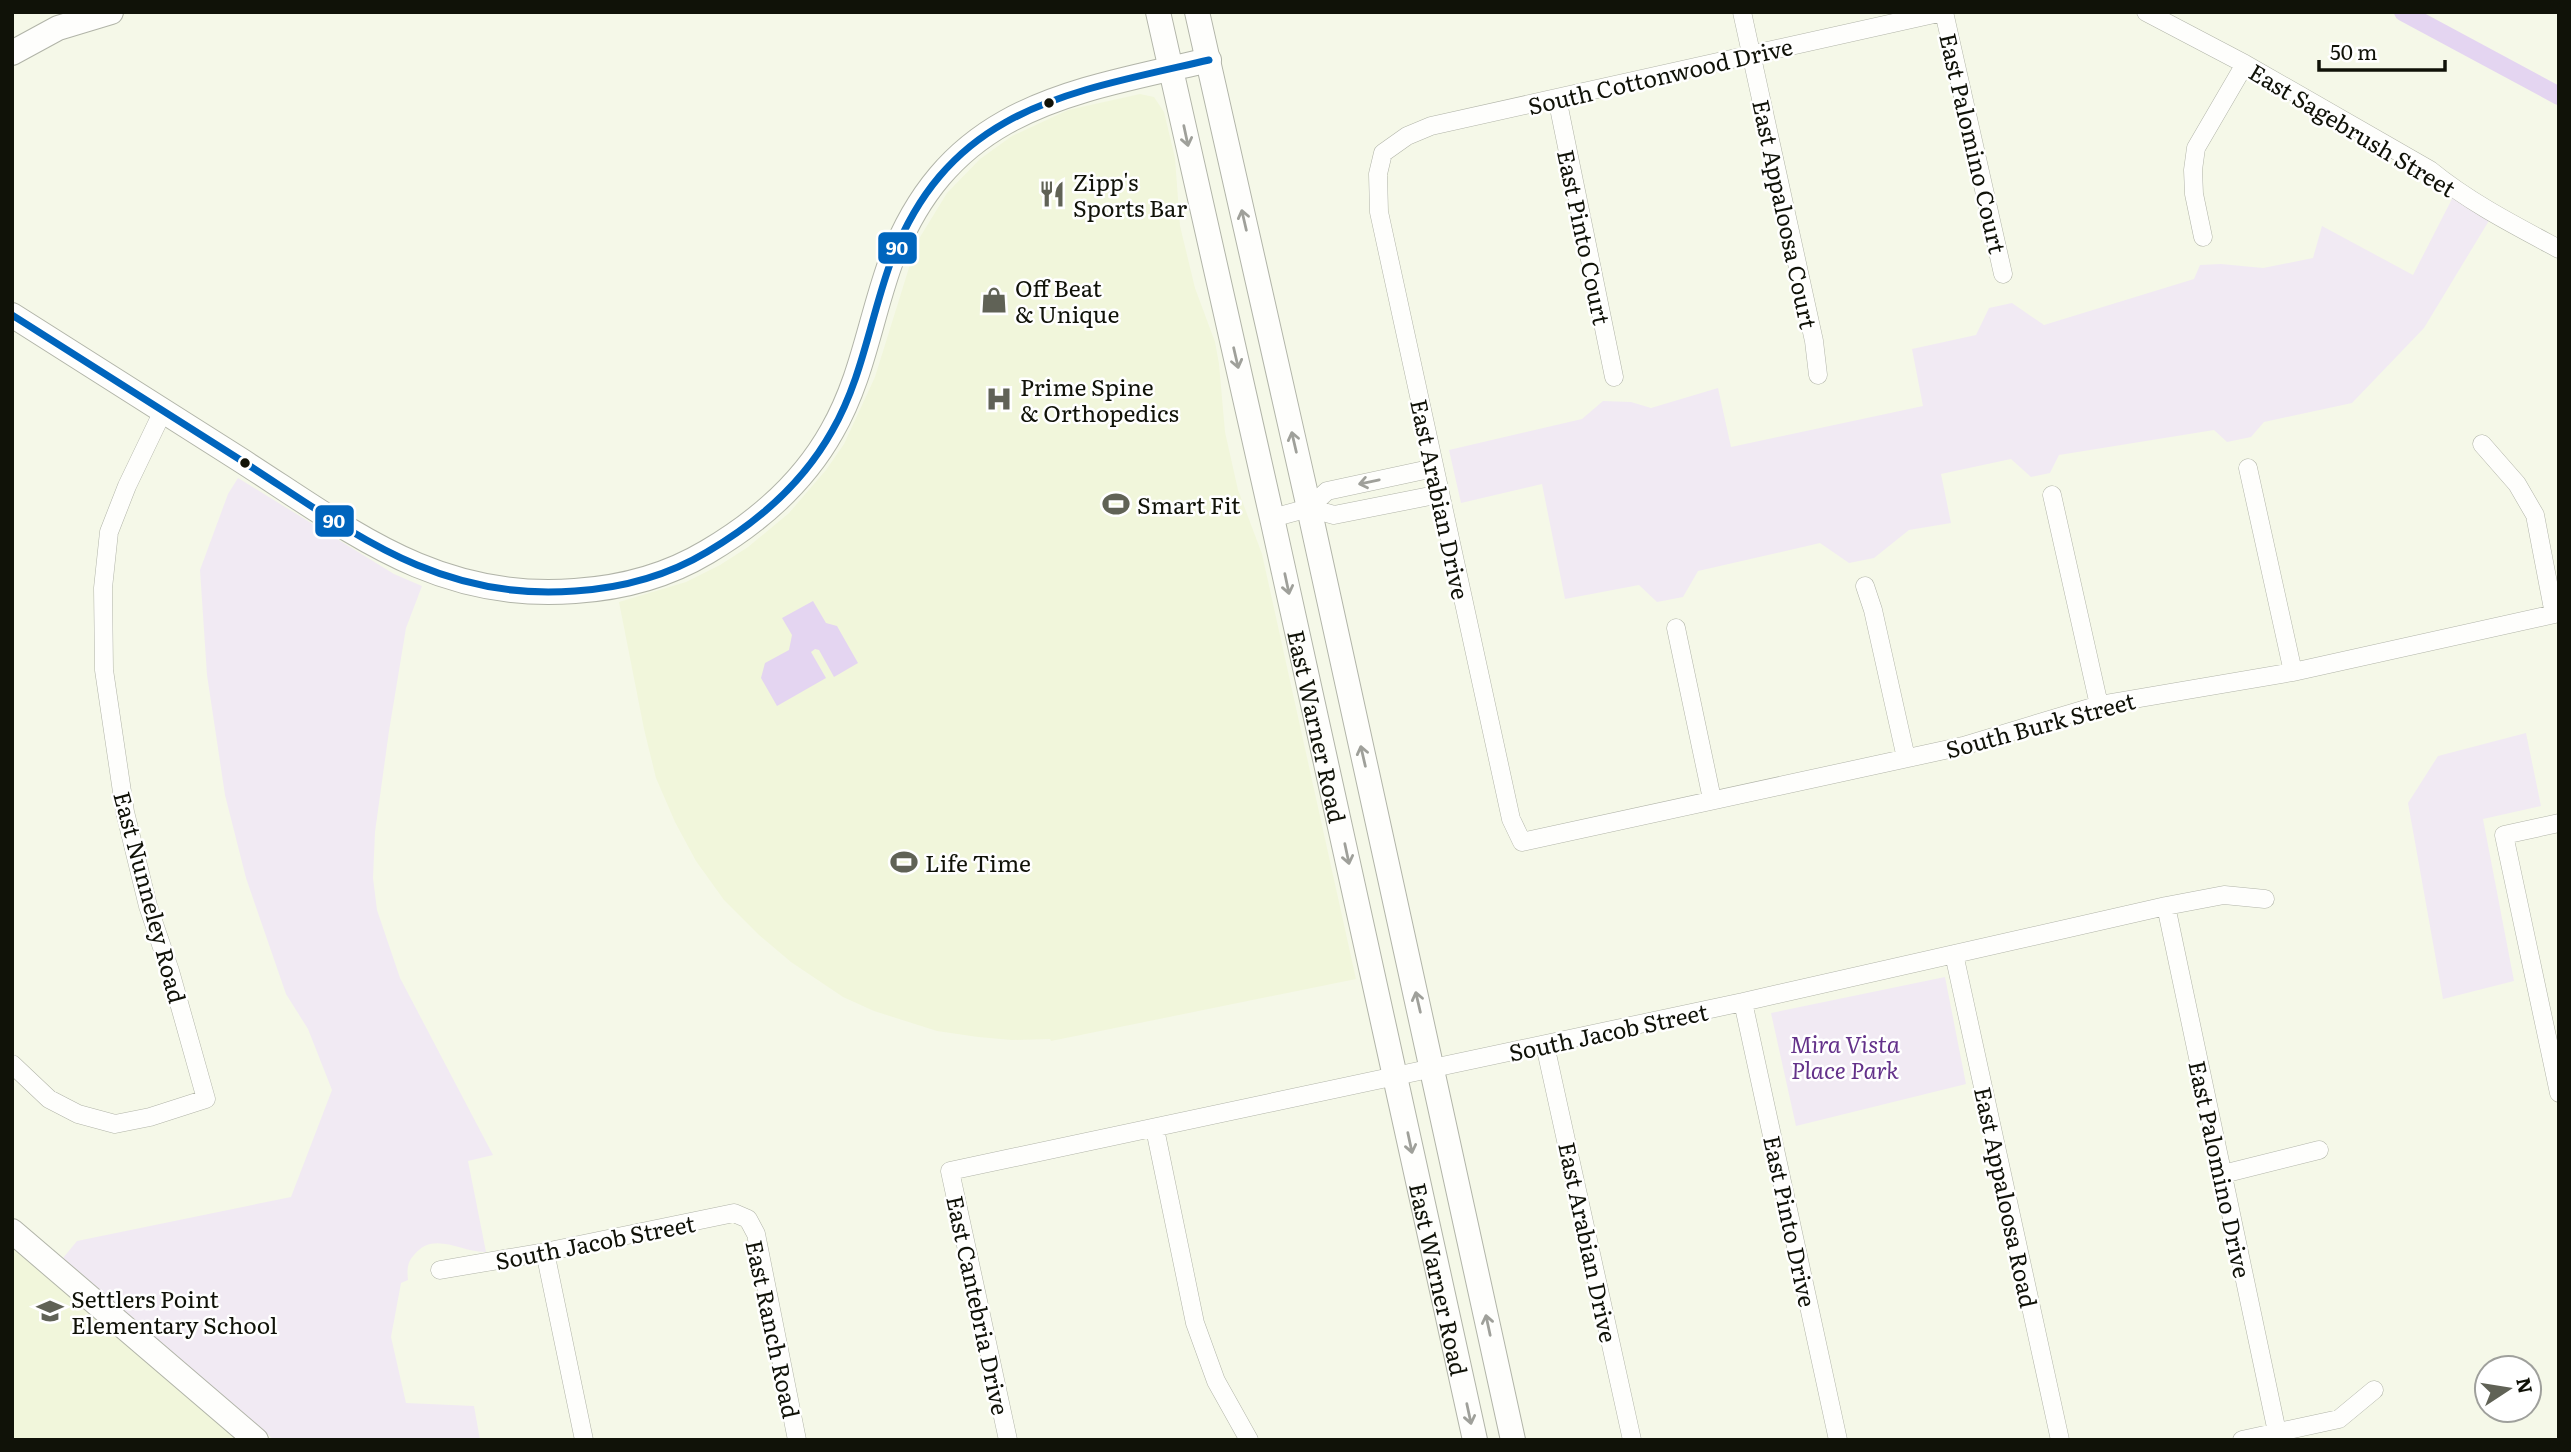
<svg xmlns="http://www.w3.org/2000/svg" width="2571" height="1452" font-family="Literata,serif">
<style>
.built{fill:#f1f6db}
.green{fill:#f1eaf3}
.water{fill:#e4d5f1}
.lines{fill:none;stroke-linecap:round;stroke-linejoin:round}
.canal{stroke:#e4d5f1;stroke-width:18}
.street-casing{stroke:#b1b4a8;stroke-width:19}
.secondary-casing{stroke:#b1b4a8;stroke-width:26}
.street{stroke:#fefefc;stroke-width:18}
.secondary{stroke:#fefefc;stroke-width:24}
.bus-1-casing{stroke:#fff;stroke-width:12}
.bus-1{stroke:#0065bd;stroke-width:7}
.oneway{stroke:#9fa09a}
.bus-dot{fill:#101208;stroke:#fff;stroke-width:2.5}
.labels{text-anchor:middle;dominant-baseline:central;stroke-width:5;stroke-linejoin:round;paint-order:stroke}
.street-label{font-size:23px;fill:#101208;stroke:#fff}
.poi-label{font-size:23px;fill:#101208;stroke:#fff;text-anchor:start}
.park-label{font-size:23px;font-style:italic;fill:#64328a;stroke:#fff}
.line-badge{stroke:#fff;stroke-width:2.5}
.badge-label{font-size:19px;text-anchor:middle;font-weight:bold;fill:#fff}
</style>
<rect width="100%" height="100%" fill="#f5f8e8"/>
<path class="built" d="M1140 94 1154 97 1164 112 1175 158 1180 226 1195 288 1215 342 1219 364 1225 432 1238 490 1262 554 1356 979 1051 1041 1050 1039 1012 1040 978 1037 937 1031 874 1011 843 997 791 962 759 935 724 900 696 861 675 822 656 778 644 729 619 602 686 582 720 565 748 547 789 513 826 470 844 444 875 377 917 242 947 193 980 159 1012 136 1068 110Z
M12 1248 236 1438 234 1440H12Z"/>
<path class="green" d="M2456 191 2493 214 2424 328 2352 403 2264 422 2251 437 2227 442 2214 430 2059 455 2050 473 2031 477 2011 459 1941 474 1951 523 1909 530 1874 558 1849 563 1820 543 1698 571 1683 597 1657 602 1639 585 1565 599 1542 484 1461 503 1449 450 1582 419 1603 401 1631 402 1651 408 1718 388 1731 447 1923 406 1912 349 1976 335 1989 308 2012 303 2044 325 2194 279 2200 265 2221 264 2263 268 2313 258 2322 226 2413 275Z
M238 478 394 574 422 586 406 628 389 731 375 832 373 878 377 910 400 978 493 1155 468 1161 486 1252C461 1253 434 1230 414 1255 407 1262 407 1271 408 1280L401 1283 391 1337 406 1403 474 1406 480 1440H274L63 1258 77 1241 291 1197 332 1090 308 1029 286 994 246 878 225 795 207 675 200 570 228 494Z
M2526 733 2541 806 2483 819 2514 981 2443 999 2408 803 2438 756Z
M1945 977 1966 1084 1796 1126 1771 1013Z"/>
<path class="water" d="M813 601 826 623 837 626 858 663 834 677 819 650 815 649 811 652 826 678 777 706 761 678 765 663 789 650 792 635 782 618Z"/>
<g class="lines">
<path class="canal" d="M2403 12 2559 96"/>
<g class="street-casing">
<path id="street" d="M1742 12 1814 341 1818 375
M1943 12 1431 126 1407 136 1383 153 1378 174 1379 212 1511 819 1522 842 1963 746 2099 705 2293 672 2559 613
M1944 12 2003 274
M2146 12 2245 64 2430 170C2469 202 2514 225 2559 249
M1557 98 1614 377
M2203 237 2194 194 2193 170 2196 148 2245 64
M2482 444 2517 484 2535 515 2554 614
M2248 468 2293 672
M2052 495 2099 705
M1309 508 1334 515 1440 494
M1272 518 1309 508 1327 491 1434 468
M1865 586 1873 610 1906 758
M1676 628 1712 799
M2559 823 2504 835 2559 1093
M2166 906 2277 1432
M1954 954 2060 1440
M1743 1002 1838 1440
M1545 1045 1632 1440
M12 1064 49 1099 78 1114 115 1124 150 1117 206 1099 170 971 148 906 125 812 104 670 103 588 109 532 127 486 163 411
M1155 1129 1195 1323 1216 1381 1249 1440
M2223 1174 2319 1150
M545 1252 584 1440
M440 1270 545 1252 734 1213 748 1219 756 1234 797 1440
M1008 1440 950 1171 1743 1002 2166 906 2224 895 2265 899
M2242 1440 2339 1419 2374 1390"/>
</g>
<g class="secondary-casing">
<g id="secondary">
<path id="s1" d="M1158 12 1272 518 1475 1440"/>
<path d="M1197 12 1309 508 1513 1440"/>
<path d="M12 53 58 28 111 12"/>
<path d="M12 315C88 363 164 411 239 459 350 530 436 602 575 591 621 588 667 576 707 552 758 522 803 483 832 431 862 379 870 320 890 264 948 108 1066 93 1209 60"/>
<path d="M12 1231 256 1440"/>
</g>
</g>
<use href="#street" class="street"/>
<use href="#secondary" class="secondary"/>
<g class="bus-1-casing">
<path id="bus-1" d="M12 315C88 363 164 411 239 459 350 530 436 602 575 591 621 588 667 576 707 552 758 522 803 483 832 431 862 379 870 320 890 264 948 108 1066 93 1209 60"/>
</g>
<use href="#bus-1" class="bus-1"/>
</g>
<defs><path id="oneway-shaft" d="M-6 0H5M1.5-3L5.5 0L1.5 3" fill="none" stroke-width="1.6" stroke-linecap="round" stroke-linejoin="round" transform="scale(1.75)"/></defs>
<g class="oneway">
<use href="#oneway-shaft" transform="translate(1186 136) rotate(78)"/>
<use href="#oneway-shaft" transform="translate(1244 220) rotate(-103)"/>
<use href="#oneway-shaft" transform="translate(1236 358) rotate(77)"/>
<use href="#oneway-shaft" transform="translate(1294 442) rotate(-103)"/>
<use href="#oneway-shaft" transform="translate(1369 482) rotate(168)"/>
<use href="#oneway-shaft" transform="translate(1287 584) rotate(78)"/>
<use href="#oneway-shaft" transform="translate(1363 756) rotate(-103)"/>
<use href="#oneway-shaft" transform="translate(1347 854) rotate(78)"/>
<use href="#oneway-shaft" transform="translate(1418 1002) rotate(-103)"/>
<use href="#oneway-shaft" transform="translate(1410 1143) rotate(78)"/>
<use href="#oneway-shaft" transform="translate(1488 1325) rotate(-102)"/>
<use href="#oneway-shaft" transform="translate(1469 1414) rotate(78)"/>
</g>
<defs>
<g id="restaurant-bare" transform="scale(2.1)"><path d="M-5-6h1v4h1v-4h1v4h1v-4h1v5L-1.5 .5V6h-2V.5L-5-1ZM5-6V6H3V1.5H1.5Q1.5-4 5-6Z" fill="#606256" stroke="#fff" stroke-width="2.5" paint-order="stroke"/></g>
<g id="shop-bare" transform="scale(2.1)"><path d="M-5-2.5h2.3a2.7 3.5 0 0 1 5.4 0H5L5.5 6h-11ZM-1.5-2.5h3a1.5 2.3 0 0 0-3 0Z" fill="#606256" stroke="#fff" stroke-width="2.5" paint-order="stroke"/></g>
<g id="hospital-bare" transform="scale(2.1)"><path d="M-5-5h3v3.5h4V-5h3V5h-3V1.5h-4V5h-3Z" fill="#606256" stroke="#fff" stroke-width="2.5" paint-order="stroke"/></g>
<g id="stadium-bare" transform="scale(2.1)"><path d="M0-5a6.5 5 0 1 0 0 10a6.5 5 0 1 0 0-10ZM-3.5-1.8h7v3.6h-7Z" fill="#606256" stroke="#fff" stroke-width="2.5" paint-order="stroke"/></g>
<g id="school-bare" transform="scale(2.1)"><path d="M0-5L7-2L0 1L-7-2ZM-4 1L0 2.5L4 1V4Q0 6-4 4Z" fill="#606256" stroke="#fff" stroke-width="2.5" paint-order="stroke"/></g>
</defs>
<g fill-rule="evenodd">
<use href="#restaurant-bare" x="1052" y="194"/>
<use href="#shop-bare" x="994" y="300"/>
<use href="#hospital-bare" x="999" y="399"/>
<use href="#stadium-bare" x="1116" y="504"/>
<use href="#stadium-bare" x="904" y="862"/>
<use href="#school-bare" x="50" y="1311"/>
</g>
<g class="bus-dot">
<circle cx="1049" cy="103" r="6"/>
<circle cx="245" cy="463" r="6"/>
</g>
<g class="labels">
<g class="street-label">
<text transform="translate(1660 75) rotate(-13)">South Cottonwood Drive</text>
<text transform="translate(2353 129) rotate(31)">East Sagebrush Street</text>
<text transform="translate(1974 143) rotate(77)">East Palomino Court</text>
<text transform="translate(1786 214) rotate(78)">East Appaloosa Court</text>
<text transform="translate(1585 237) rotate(78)">East Pinto Court</text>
<text transform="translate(1441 499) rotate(78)">East Arabian Drive</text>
<text transform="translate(2040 724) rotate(-15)">South Burk Street</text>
<text stroke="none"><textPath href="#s1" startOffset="732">East Warner Road</textPath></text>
<text transform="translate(151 897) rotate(75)">East Nunneley Road</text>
<text transform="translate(1608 1031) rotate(-12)">South Jacob Street</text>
<text transform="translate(2221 1169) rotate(78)">East Palomino Drive</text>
<text transform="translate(2007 1197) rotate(78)">East Appaloosa Road</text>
<text transform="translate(1791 1221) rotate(78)">East Pinto Drive</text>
<text transform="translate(595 1241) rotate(-11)">South Jacob Street</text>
<text transform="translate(1589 1242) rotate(78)">East Arabian Drive</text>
<text stroke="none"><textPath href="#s1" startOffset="1298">East Warner Road</textPath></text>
<text transform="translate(979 1305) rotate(78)">East Cantebria Drive</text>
<text transform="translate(774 1329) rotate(78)">East Ranch Road</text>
</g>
<g class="poi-label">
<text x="1073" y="181">Zipp's<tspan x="1073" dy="26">Sports Bar</tspan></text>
<text x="1015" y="287">Off Beat<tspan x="1015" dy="26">&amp; Unique</tspan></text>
<text x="1020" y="386">Prime Spine<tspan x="1020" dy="26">&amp; Orthopedics</tspan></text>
<text x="1137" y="504">Smart Fit</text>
<text x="925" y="862">Life Time</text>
<text x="71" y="1298">Settlers Point<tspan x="71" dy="26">Elementary School</tspan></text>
</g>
<g class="park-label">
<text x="1845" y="1043">Mira Vista<tspan x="1845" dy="26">Place Park</tspan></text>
</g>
</g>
<g class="line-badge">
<rect x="877" y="231" width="41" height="34" rx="7" fill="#0065bd"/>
<rect x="314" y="504" width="41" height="34" rx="7" fill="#0065bd"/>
</g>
<g class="badge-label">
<text x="897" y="255">90</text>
<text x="334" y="528">90</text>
</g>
<rect width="2571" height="1452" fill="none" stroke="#101208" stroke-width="28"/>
<g transform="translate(2508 1389) rotate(78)"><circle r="33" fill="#ffffff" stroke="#9fa09c" stroke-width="2"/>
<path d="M0-5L12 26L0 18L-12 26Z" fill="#606256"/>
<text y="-10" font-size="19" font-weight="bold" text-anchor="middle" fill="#101208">N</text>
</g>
<path d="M2319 60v10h126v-10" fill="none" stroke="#101208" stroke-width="3.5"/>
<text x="2330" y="60" font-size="21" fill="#101208" stroke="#ffffff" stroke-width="5" paint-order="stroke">50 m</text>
</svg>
